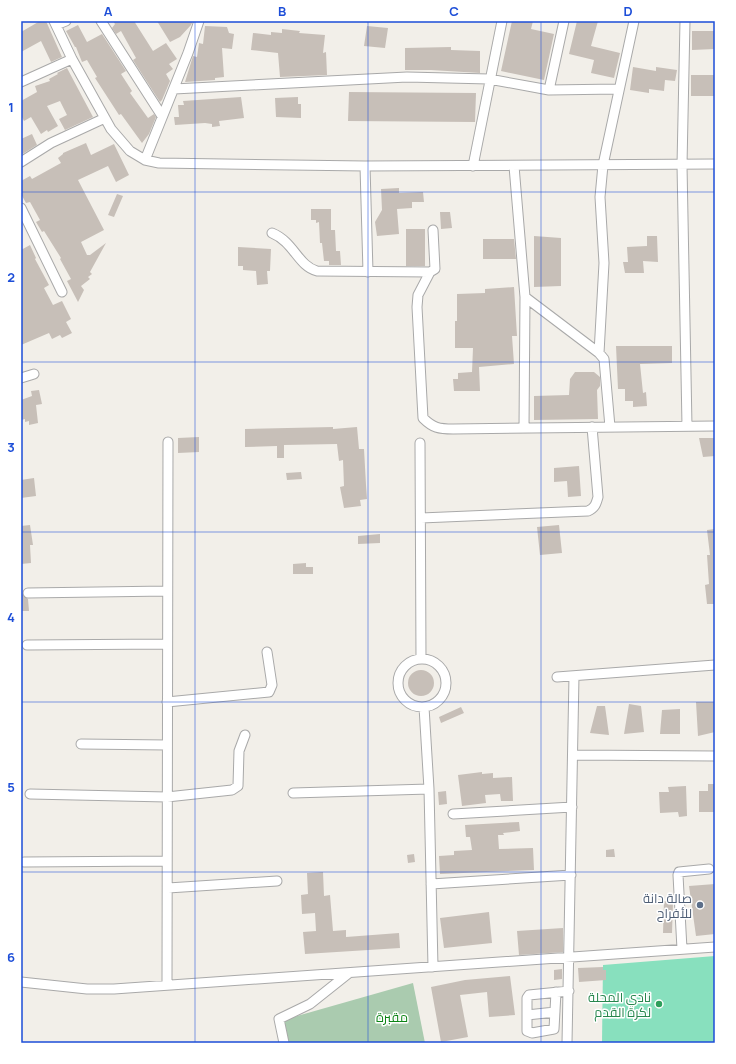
<svg xmlns="http://www.w3.org/2000/svg" width="736" height="1064" font-family="Manrope,Cairo,sans-serif">
<style>
.cemetery{fill:#aacbaf}
.pitch{fill:#88e0be}
.building{fill:#c7bfb8}
.lines{fill:none;stroke-linecap:round;stroke-linejoin:round}
.minor-casing{stroke:#a9a9a9;stroke-width:11}
.minor{stroke:#fff;stroke-width:9}
.grid{fill:none;stroke:#1d4ed8;stroke-width:1;stroke-opacity:0.55}
.service-dot{fill:#5c6f8a;stroke:#fff;stroke-width:1.5}
.leisure-dot{fill:#2e9e5b;stroke:#fff;stroke-width:1.5}
.labels{text-anchor:middle;dominant-baseline:central;stroke-width:3;stroke-linejoin:round;paint-order:stroke}
.service-label{font-size:13px;fill:#4e5e75;stroke:#fff;text-anchor:end}
.leisure-label{font-size:13px;fill:#27864d;stroke:#fff;text-anchor:end}
.park-label{font-size:13px;fill:#0c8416;stroke:#fff}
.neatline{fill:none;stroke:#1d4ed8;stroke-width:1.5}
.grid-label{font-size:13px;text-anchor:middle;font-weight:bold;fill:#1d4ed8}
</style>
<rect width="100%" height="100%" fill="#f2efe9"/>
<path class="cemetery" d="M413 983 425 1043H288L283 1020Z"/>
<path class="pitch" d="M715 956V1043H602L603 965Z"/>
<path class="building" d="M40 21H46L62 57 51 62 41 41 21 52V32Z
M113 21H134L153 51 166 43 177 59 169 64 173 69 166 74 170 81 162 100 160 102 133 60 136 58 121 31 116 34 112 28 115 24Z
M157 21H193L191 25 180 37 170 42Z
M512 21H533L531 29 554 34 544 80 501 71Z
M577 21H598L591 46 620 53 614 78 591 73 594 60 569 54Z
M78 25 87 42 102 34 126 71 121 74 132 91 130 93 148 118 154 114 156 117 149 134 142 143 121 114 119 115 95 78 97 77 87 60 82 62 76 47H75L66 31Z
M205 26 227 27 229 33 234 34 232 49 222 48 224 77 215 78V80L185 82 193 56 197 57 199 43 203 44Z
M367 26 388 28 385 48 364 46Z
M282 29 300 31 299 33 325 35 323 53 326 52 327 75 280 77 278 53 251 50 253 33 271 35V32L282 33Z
M692 31H715V49L692 50Z
M451 47V50L480 51V73L431 70H405V48Z
M633 67 656 71V67L677 70 675 81 665 80 664 91 649 89V93L630 90Z
M67 68 93 117 65 130 59 119 67 115 60 101 47 106 58 126 48 132 47 130 41 134 31 117 24 121 21 115V101L37 92 35 86 50 81 49 79 58 74 57 73Z
M691 75H714V96H691Z
M349 92 476 93 475 122 348 121Z
M241 97 244 118 219 121 220 126 212 127V124L205 123 175 125 174 117H179L178 105H184L183 101Z
M298 97V104H301V118L276 117 275 98Z
M32 134 37 145 21 155V139Z
M86 143 91 155 114 144 129 175 116 182 108 166 78 180 104 230 81 242 87 255H90L106 243 90 272 92 274 88 277 90 279 81 286 84 290 78 302 67 281 71 279 60 259 61 258 44 231 42 232 36 222 40 220 30 202 26 203 21 194V181L30 176 32 179 61 163 58 158 63 154V153Z
M399 188V193L423 192 424 202H412V208L397 209 399 234 377 236 375 222 382 210 381 189Z
M117 194 123 196 114 217 108 215Z
M311 209H331V230H335L336 251H340L341 265H329V261H324L322 243H320L319 222 316 223V220H311Z
M440 212H450L452 228 441 229Z
M406 229H425V266H406Z
M534 236 561 238V286L534 287Z
M647 236H657L658 262 643 261 644 273H625L623 262H628L627 247 647 246Z
M483 239H514L516 259H483Z
M30 245 36 258 35 259 49 285 44 288 53 305 62 301 71 319 66 322 72 333 62 338 60 335 52 339 49 333 21 345V250Z
M238 247 271 249 270 271H267L268 284 257 285 256 271 243 270V266H238Z
M514 287 517 336H512L514 364 479 367 480 391H454L453 379H458V373L472 372 473 348H455V321H457V294L485 293V289Z
M616 346H672V363L640 364 643 393 646 392 647 406 633 407V401H625V389H618Z
M575 372H594L600 377V386L597 390 598 419 534 420V396L569 395 570 379Z
M39 390 42 404 36 405 38 423 29 425V421L25 422V419L21 420V400L32 396 31 391Z
M333 427V429L357 427 359 449H364L366 485 367 499 360 500 361 506 344 508 340 487 344 486 343 460 339 461 337 444 284 445V458H277V446L245 447V429Z
M199 437V452L178 453V438Z
M699 438H715V456L703 457Z
M579 466 581 496 568 497 567 481 554 482V468Z
M301 472 302 479 287 480 286 473Z
M34 478 36 496 21 498V480Z
M30 525 33 545H30L31 563 21 564V526Z
M559 525 562 553 540 555 537 527Z
M715 529V604H707L705 585 709 584 707 555H710L707 530Z
M380 534V543L358 544V536Z
M306 563V567H313V574H293V564Z
M22 594 28 599 29 611H21Z
M408 683a13 13 0 1 1 26 0a13 13 0 1 1-26 0Z
M696 702H715V732L698 736Z
M629 704 641 706 644 732 624 734Z
M597 706H605L609 735 590 733Z
M461 707 464 713 441 723 439 717Z
M680 709V734H660L662 710Z
M482 772V774L493 773V778L512 777 513 801H501L500 794 485 795 486 803 462 806 458 775Z
M708 784H715V812H699V791H708Z
M686 786 687 816 679 817 678 812 660 813 659 792H669L668 787Z
M446 791 447 804 439 805 438 792Z
M519 822 520 831 503 833 504 835H498L499 849 533 848 534 870 440 874 439 856 454 855V851L472 850 470 837H466L465 825Z
M614 849 615 857H606V850Z
M414 854 415 862 408 863 407 855Z
M323 872 324 896 330 895 333 931 346 930V937L399 933 400 948 305 954 303 932 316 931 315 913 302 914 301 895 308 894 307 873Z
M715 884V934L696 936 689 886Z
M664 901 673 902 672 933H663Z
M489 912 492 943 444 948 440 918Z
M563 928V952L519 955 517 931Z
M603 967V970H606V980L579 982 578 968Z
M562 969V979L554 980V970Z
M510 976 515 1015 489 1017 487 992 460 995 468 1037 441 1042 431 987 465 980Z"/>
<g class="lines">
<g class="minor-casing">
<path id="minor" d="M54 21 72 59 111 129 130 151 145 160 159 163 365 166 715 164
M101 21 162 116
M685 21 682 165 687 426
M56 25 66 21
M21 82 72 59
M174 89 407 77 489 79 549 90 618 89
M549 90 564 21
M145 160 188 53 199 21
M21 162 51 143 105 118
M365 166 368 272
M473 166 502 21
M514 166 525 297 524 428
M21 208 62 292
M272 233C294 242 298 266 317 271L430 272 435 269 433 230
M430 272 418 295 417 307 423 418C433 428 439 429 453 429L715 426
M525 297 599 353 604 359 610 427
M599 353 604 263 600 197 603 165 634 21
M21 378 34 374
M420 443 421 659
M421 518 588 511C595 508 596 504 598 497L592 427
M28 593 167 591
M27 645 167 644
M398 683a24 24 0 1 1 48 0a24 24 0 1 1-48 0Z
M557 677 715 665
M167 702 269 692 272 685 267 652
M424 707 429 789 433 967
M81 744 167 745
M573 755 715 756
M293 793 429 789
M30 794 167 797 232 790 238 786 239 751 245 735
M453 814 572 807
M24 862 167 861
M431 884 571 875
M168 888 277 881
M682 949 678 875 679 872 709 869
M21 982 87 989H114L715 947
M167 985 168 442
M556 992 554 1029 532 1033 527 1031V998L529 995 569 991
M527 1015 555 1012
M284 1043 279 1019 310 1004 349 973
M567 1043 574 676"/>
</g>
<use href="#minor" class="minor"/>
</g>
<path class="grid" d="M195 21V1043M368 21V1043M541 21V1043M21 192H715M21 362H715M21 532H715M21 702H715M21 872H715"/>
<circle class="service-dot" cx="700" cy="905" r="4"/>
<circle class="leisure-dot" cx="659" cy="1004" r="4"/>
<g class="labels">
<g class="service-label">
<text x="692" y="898">صالة دانة<tspan x="692" dy="15">للأفراح</tspan></text>
</g>
<g class="leisure-label">
<text x="651" y="997">نادي المحلة<tspan x="651" dy="15">لكرة القدم</tspan></text>
</g>
<g class="park-label">
<text x="392" y="1017">مقبرة</text>
</g>
</g>
<rect width="736" height="1064" fill="none" stroke="#ffffff" stroke-width="44"/>
<rect x="22" y="22" width="692" height="1020" class="neatline"/>
<g class="grid-label">
<text x="108" y="16">A</text>
<text x="282" y="16">B</text>
<text x="454" y="16">C</text>
<text x="628" y="16">D</text>
<text x="11" y="112">1</text>
<text x="11" y="282">2</text>
<text x="11" y="452">3</text>
<text x="11" y="622">4</text>
<text x="11" y="792">5</text>
<text x="11" y="962">6</text>
</g>
</svg>
